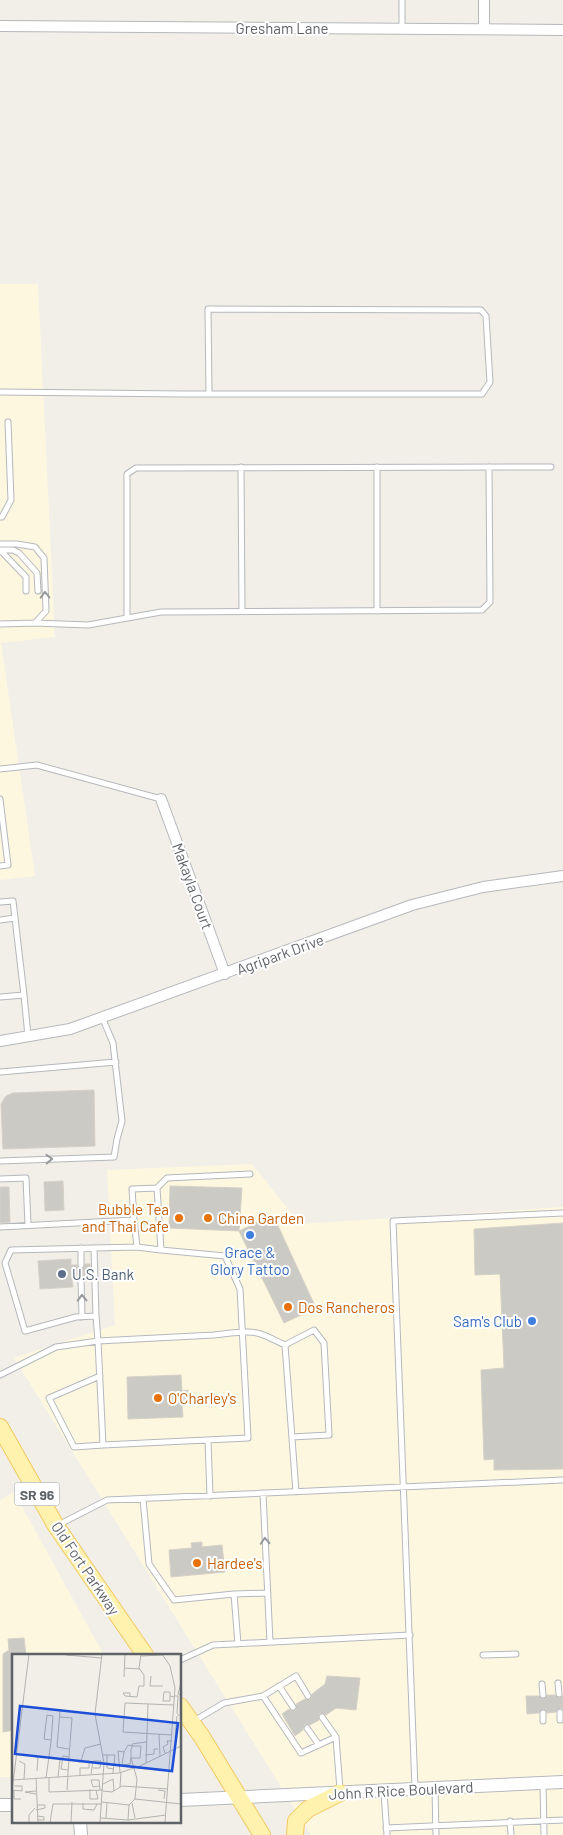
<svg xmlns="http://www.w3.org/2000/svg" width="563" height="1835" font-family="Barlow,sans-serif">
<style>
.commercial{fill:#fef7e0}
.building{fill:#cccac5;stroke:#d6d1c6}
.lines{fill:none;stroke-linecap:round;stroke-linejoin:round}
.service-casing{stroke:#b5b8bc;stroke-width:7}
.minor-casing{stroke:#b5b8bc;stroke-width:12}
.tertiary-casing{stroke:#b5b8bc;stroke-width:14}
.primary-casing{stroke:#f2c960;stroke-width:18}
.service{stroke:#fff;stroke-width:5}
.minor{stroke:#fff;stroke-width:10}
.tertiary{stroke:#fff;stroke-width:12}
.primary{stroke:#fff2af;stroke-width:16}
.oneway{stroke:#979a9d}
.food-dot{fill:#e8710a;stroke:#fff;stroke-width:2}
.shop-dot{fill:#3f7fe0;stroke:#fff;stroke-width:2}
.service-dot{fill:#5c6f8a;stroke:#fff;stroke-width:2}
.labels{text-anchor:middle;dominant-baseline:central;stroke-width:4;stroke-linejoin:round;paint-order:stroke}
.shield{fill:#fff;stroke:#8f9295;stroke-width:1}
.shield-label{font-size:14px;font-weight:bold;fill:#5f6368}
.street-label{font-size:15px;fill:#5f6368;stroke:#fff}
.food-label{font-size:15px;fill:#c56008;stroke:#fff;text-anchor:start}
.shop-label{font-size:15px;fill:#366cbe;stroke:#fff}
.service-label{font-size:15px;fill:#4e5e75;stroke:#fff;text-anchor:start}
.inset-road{fill:none;stroke:#b3b3b1;stroke-width:1}
.view{fill:#1d4ed8;fill-opacity:0.15;stroke:#1d4ed8;stroke-width:2.5}
.inset-edge{fill:none;stroke:#5f6368;stroke-width:2.5}
</style>
<rect width="100%" height="100%" fill="#f1efe8"/>
<path class="commercial" d="M0 284H38L55 637 1 643 35 876 0 880Z
M252 1164 300 1224 563 1207V1835H311L14 1358 115 1325 107 1170Z
M14 1492 101 1650 102 1655H14V1777H0V1500Z"/>
<path class="building" d="M94 1090 95 1146 3 1149 1 1104 6 1096 13 1093Z
M63 1181 64 1210 45 1211 44 1182Z
M170 1186 242 1188 239 1231 169 1228Z
M0 1187H9L10 1222 0 1223Z
M273 1215 316 1308 284 1323 239 1231Z
M563 1223V1469L494 1470V1459L484 1460 481 1370 504 1368 500 1274 475 1275 474 1229Z
M71 1259V1265H77L79 1269 84 1268 85 1264H90L91 1279H85L83 1275H80L77 1277V1280H72L73 1287 40 1289 38 1261Z
M181 1375 182 1391 188 1390V1404L182 1405 183 1417 128 1419 127 1377Z
M202 1542V1547L222 1545 225 1572 171 1577 169 1550 192 1548 191 1543Z
M24 1638 26 1655H14V1730L3 1732V1654L9 1650 8 1639Z
M327 1676 360 1678 356 1710 336 1708 326 1715 320 1713 318 1716 319 1720 310 1725 305 1724 303 1727V1730L295 1736 282 1714 289 1709 293 1711 296 1710V1704L305 1699H311L312 1694 325 1684Z
M547 1695H555L559 1698 563 1696V1709L560 1708 556 1712 547 1713 546 1710 543 1709 539 1713 527 1714 526 1696H539L543 1699Z"/>
<g class="lines">
<g class="service-casing">
<path id="service" d="M402 28V0
M0 392 184 394H482L490 382 486 316 481 310 208 309 209 393
M241 467 242 611
M0 517H2L11 500 8 422
M0 544H17L35 547 44 558 46 611 35 623 0 624
M0 550H13L19 553 37 573 38 591
M0 550 26 577V591
M377 611V467
M127 618V474L136 468 551 467
M35 623 88 625 161 612 482 610 490 602 489 467
M0 769 37 765 161 799
M0 799 8 865 0 866
M0 902 13 901 24 995 0 997
M0 920 15 918
M24 995 28 1036
M0 1072 116 1062
M0 1161 114 1157 117 1139 122 1121 113 1043 102 1017
M0 1179 26 1178 28 1225
M157 1188 167 1178 250 1174
M134 1220 137 1247
M0 1227 134 1220 132 1189 157 1188 161 1250 225 1256 240 1289 248 1438 103 1445 98 1341C137 1339 175 1337 214 1335 226 1334 246 1330 257 1333 266 1335 276 1341 285 1345L296 1492
M81 1248V1265
M94 1248 96 1316
M81 1279 82 1317
M285 1345 314 1330 324 1343 329 1435 292 1437
M0 1375 56 1347 98 1341 96 1316 76 1317 25 1331 5 1263 11 1250 137 1247 161 1250
M100 1376 49 1398 74 1447 103 1445
M208 1440 210 1496
M263 1493 270 1642
M143 1499 149 1564 174 1600 234 1594 238 1644
M58 1525 107 1500 563 1480
M234 1594 268 1593
M483 1655 516 1654
M180 1660 213 1645 410 1635
M558 1683 559 1694
M542 1684 543 1695
M279 1686 293 1707
M263 1696 296 1676 308 1696
M560 1712V1720
M322 1717 336 1737
M194 1721 224 1703 263 1696 301 1753 336 1737 340 1790
M543 1721V1713
M307 1728 319 1745
M543 1783 544 1835
M415 1788 393 1221 563 1213
M435 1789 436 1835
M384 1792 387 1835
M510 1821 511 1835
M386 1828 563 1820"/>
</g>
<g class="minor-casing">
<path id="minor" d="M0 26 563 30
M484 29V0
M161 799 225 974
M0 1041 70 1029 412 905 483 887 563 876"/>
</g>
<g class="tertiary-casing">
<path id="tertiary" d="M180 1800 563 1782
M0 1805H14
M80 1821 81 1835"/>
</g>
<g class="primary-casing">
<path id="primary" d="M0 1427 56 1526 145 1655
M180 1706 202 1737 262 1835
M295 1835 296 1821 308 1809 340 1793"/>
</g>
<use href="#service" class="service"/>
<use href="#minor" class="minor"/>
<use href="#tertiary" class="tertiary"/>
<use href="#primary" class="primary"/>
</g>
<defs><path id="oneway-chevron" d="M-2-3.5L2.5 0L-2 3.5" fill="none" stroke-width="1.6" stroke-linecap="round" stroke-linejoin="round" transform="scale(1.25)"/></defs>
<g class="oneway">
<use href="#oneway-chevron" transform="translate(45 595) rotate(-91)"/>
<use href="#oneway-chevron" transform="translate(49 1159) rotate(-2)"/>
<use href="#oneway-chevron" transform="translate(82 1298) rotate(-91)"/>
<use href="#oneway-chevron" transform="translate(265 1541) rotate(-93)"/>
</g>
<g class="food-dot">
<circle cx="179" cy="1218" r="5"/>
<circle cx="208" cy="1218" r="5"/>
<circle cx="288" cy="1307" r="5"/>
<circle cx="158" cy="1398" r="5"/>
<circle cx="197" cy="1563" r="5"/>
</g>
<g class="shop-dot">
<circle cx="250" cy="1235" r="5"/>
<circle cx="532" cy="1321" r="5"/>
</g>
<circle class="service-dot" cx="62" cy="1274" r="5"/>
<g class="labels">
<rect class="shield" x="14.5" y="1482.5" width="45" height="23" rx="4"/>
<g class="shield-label">
<text x="37" y="1494">SR 96</text>
</g>
<g class="street-label">
<text x="282" y="28">Gresham Lane</text>
<text transform="translate(193 886) rotate(70)">Makayla Court</text>
<text transform="translate(280 954) rotate(-20)">Agripark Drive</text>
<text transform="translate(86 1568) rotate(56)">Old Fort Parkway</text>
<text transform="translate(401 1790) rotate(-3)">John R Rice Boulevard</text>
</g>
<g class="food-label">
<text x="169" y="1209" text-anchor="end">Bubble Tea<tspan x="169" dy="17">and Thai Cafe</tspan></text>
<text x="218" y="1218">China Garden</text>
<text x="298" y="1307">Dos Rancheros</text>
<text x="168" y="1398">O'Charley's</text>
<text x="207" y="1563">Hardee's</text>
</g>
<g class="shop-label">
<text x="250" y="1252">Grace &amp;<tspan x="250" dy="17">Glory Tattoo</tspan></text>
<text x="522" y="1321" text-anchor="end">Sam's Club</text>
</g>
<g class="service-label">
<text x="72" y="1274">U.S. Bank</text>
</g>
</g>
<g transform="translate(12 1654)">
<rect width="169" height="169" fill="#f1efe8"/>
<path class="inset-road" d="M150 0 158 12 163 34 153 168M54 1 90 4M129 2 151 1M112 14 128 15M139 22 138 32H151M112 23 113 0M169 29 166 40 169 42M118 42V39H111L113 42 125 43 127 32H132V21L127 14 129 0M158 42V38H152L151 47H158V42L162 43M162 42H166L165 59 167 62M48 57 45 93 57 95M48 63 60 64 57 103M147 80 148 102M160 81 111 78 113 49 162 51M163 84 165 62M112 98 110 111 118 110 119 104M153 99 151 93 156 90 155 87H160M91 101H103L101 119M95 101V114L102 115M133 101 142 100V95H146M23 103H26L25 117M39 103 48 105 46 123M7 107 13 110 12 125M69 107 73 94 89 90M66 108 77 107V114H68V122M134 109 136 50M108 118 106 97 112 98 116 91 120 92H129L128 104H119V95L120 94V90L134 88M79 120 81 107H89L88 114H81M24 124 26 168M34 124 39 88 41 62 35 61 32 85 39 86M37 124V138L91 136M0 126 107 119 128 112 169 92M91 130 101 125 102 137M87 132 81 133 79 126H87L88 136M108 133 109 118M78 135V145H86L84 136M0 136 10 137V132H2M55 136 57 103 51 102 49 115 56 116M146 136 153 137 152 145M0 137 17 0M2 137V145H9M91 137 100 138 110 132 156 135M24 140 13 138 24 137M123 145 169 150M90 148 117 151M71 149V155L82 156 85 150M120 149 123 164M24 156 33 154V151H26L25 154M25 162 32 163V166H26M89 164 116 166 154 161M94 164 95 149M116 166 117 151 123 145 125 125 119 104M17 168V161L23 154M38 168 41 150H90M59 168 60 148M88 168 92 109 83 60 90 0"/>
<path class="view" d="M8 52 166 69 160 117 3 100Z"/>
<rect width="169" height="169" class="inset-edge"/>
</g>
</svg>
